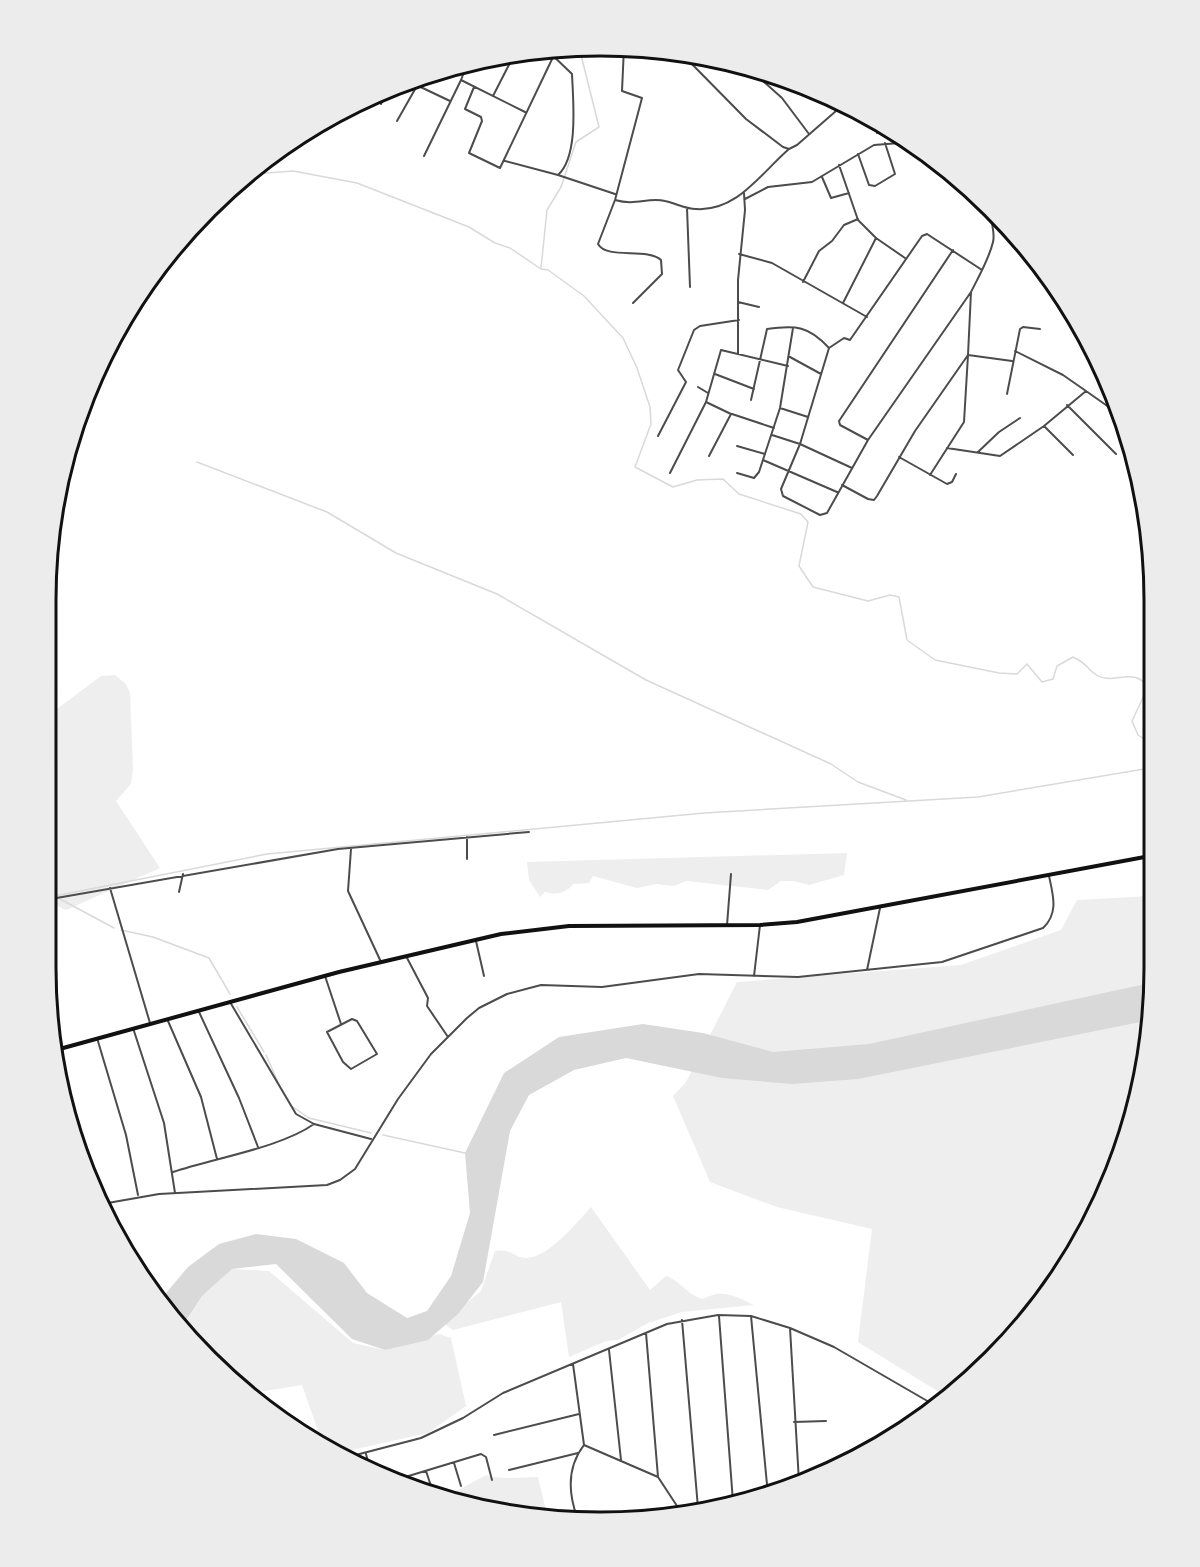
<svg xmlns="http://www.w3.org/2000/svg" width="1200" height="1567" font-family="'PT Sans',sans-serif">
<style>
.green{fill:#eee}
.water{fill:#d9d9d9}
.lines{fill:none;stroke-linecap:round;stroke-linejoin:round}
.stream{stroke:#d9d9d9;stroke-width:1.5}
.minor{stroke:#4c4c4c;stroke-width:2}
.primary{stroke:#111;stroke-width:4}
.rim{fill:none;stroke:#111;stroke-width:3}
</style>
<rect width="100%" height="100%" fill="#fff"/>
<path class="green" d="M115 675 126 684 130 693 133 769 131 784 116 801 160 868 66 910 45 900V830L50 819 45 805 46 717 101 676Z
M847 853 844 875 809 885 794 881H781L768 890 686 881 674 886 656 884 637 888 593 876 589 883 573 884C565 894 556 895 545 892L540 897 529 880 527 862Z
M1150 896V1040L1125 1146 1062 1275 992 1360 947 1397 858 1342 872 1229 777 1207 710 1182 673 1096 686 1082 737 982 961 965 1061 930 1077 900Z
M591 1207 650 1290 666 1276C681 1281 687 1295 703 1299 721 1288 736 1296 754 1305L682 1312 648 1323 618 1340 606 1341 569 1357 561 1302 453 1330 443 1323 481 1291 495 1251C511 1248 513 1257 525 1258 548 1259 577 1222 591 1207Z
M232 1269 269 1271 353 1343 385 1350 439 1334 451 1338 466 1406 428 1433 338 1453 324 1448 302 1385 252 1393 208 1360 179 1323 202 1296Z
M486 1475C499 1480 523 1477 538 1477L547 1515 491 1511 451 1494Z"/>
<path class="water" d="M1150 983V1020L858 1079 792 1084 722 1078 626 1058 574 1070 529 1095 510 1131 483 1282 458 1314 428 1340 385 1350 352 1339 276 1264 232 1269 202 1296 182 1326 161 1299 188 1267 219 1244 256 1234 296 1239 344 1263 367 1293 407 1318 427 1311 451 1276 470 1213 465 1153 504 1073 559 1037 643 1024 703 1033 773 1052 869 1044Z"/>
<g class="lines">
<path class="stream" d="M254 174 293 171 357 183 469 227 495 243 510 248 541 269 548 270 584 296 623 338 637 368 650 407 651 424 635 467 673 487 697 480 723 479 739 494 801 514 808 522 799 566 813 587 868 601 890 595 899 597 907 640 935 660 999 673 1017 674 1027 664 1042 682 1053 679 1057 666 1073 657C1088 664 1086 668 1095 674 1113 687 1133 665 1148 687L1132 721 1138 735 1150 743
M541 268 547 210 561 187 576 142 599 127 579 47
M197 462 327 512 396 553 497 594 646 680 831 764 858 782 906 800
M45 892 55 897
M55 896 267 854 704 813 978 797 1150 768
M60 899 114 928
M121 930 153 937 209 958 230 994
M237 1007 264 1052
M266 1055 278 1082
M293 1107 309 1118 371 1133
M383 1135 465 1153"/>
<path class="minor" d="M624 47 622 91 642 98 615 200 598 244C607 260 647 247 661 260L662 274 633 303
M681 53 746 119 783 147 789 149 797 145 844 104
M461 80 466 67 461 65
M408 81 450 101
M763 81 782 98 809 134
M474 87 465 109 481 117 482 121 469 153 500 168 554 55
M493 96 515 53
M381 104 388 87
M397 121 418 84
M877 133 886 127
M858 154 869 185 875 186 895 174 885 143
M424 156 461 80 525 112
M505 161 558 175C579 156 573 100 572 74L547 50
M839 165 858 220 876 238
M558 175 615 194
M822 177 831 198 849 193
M745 199 768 187 812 182 874 145 913 142
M615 200C636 206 648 197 665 201 675 203 685 209 696 209 737 212 761 173 789 149
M687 208 690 287
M739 254 772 263 867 317
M982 270 927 234 922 236 850 340 844 338 829 348 800 444 781 489 783 496 820 515 827 513 868 440 971 292C979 276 989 259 993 242 996 230 988 220 993 208
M803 282 819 251 832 241 844 225 858 219
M738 302 759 307
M843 303 876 238 905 258
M1074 320 1076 321
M1015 351 1063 375 1086 391
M738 354V280L745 210 744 193
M790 357 821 374
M715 374 754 389
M698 387 708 393
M1007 394 1020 329 1023 327 1040 329
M751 400 767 329C796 325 809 326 829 348
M706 402 731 414 709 456
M1067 405 1116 454
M780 408 808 417
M1116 410 1122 415
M732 414 774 428
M1044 426 1073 455
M772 435 800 444 852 468
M658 436 686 382 678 370 694 330 700 326 739 320
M868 440 840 425 839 421 953 250
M737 446 765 454
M947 448 1000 456 1044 426 1086 391 1113 410 1118 406
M978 452 999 432 1020 418
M899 457 947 484 952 482 956 474
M763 460 837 492
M670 473 706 402 721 350 788 366
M737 473 754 478 759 472 780 408 793 328
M930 475 964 422 968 355 1012 361
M842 485 868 499 874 500 877 496 915 431 968 355 971 292
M351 849 348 891 381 962
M467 859V837
M110 888 150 1023
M179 892 183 874
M45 900 338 849 529 832
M727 925 731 874
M476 941 484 976
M406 956 428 998 427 1006 448 1037
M867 970 880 908
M325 976 341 1024
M754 976 760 925
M230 1002 296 1114 314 1124 371 1139
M199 1012 239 1098 258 1147
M352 1019 357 1021 377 1054 351 1069 343 1062 327 1032Z
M168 1021 201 1097 217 1159
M133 1028 164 1123 175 1193
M97 1038 126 1135 138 1195
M173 1172C214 1158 280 1148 314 1124
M102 1204 159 1194 327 1185 340 1180 355 1169 398 1099 431 1054 467 1018 479 1008 507 994 541 985 602 987 699 974 798 977 942 962 1043 928C1059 913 1053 895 1049 876
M719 1316 733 1502
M751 1316 768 1495
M682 1320 698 1508
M790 1328 799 1482
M646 1333 658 1477
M609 1350 621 1460
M573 1364 584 1445C567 1467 568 1492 577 1517
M794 1422 826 1421
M494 1435 579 1414
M584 1445 658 1477 681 1512
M366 1454 369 1465
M348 1457 421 1438 463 1418 503 1393 667 1324 718 1315 751 1316 790 1328 834 1347 936 1406
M454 1463 461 1486
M509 1470 578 1453
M426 1471 432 1489
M402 1478 481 1454 486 1457 492 1480"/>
<path class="primary" d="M56 1050 339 972 501 934 569 926 760 925 797 922 1150 856"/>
</g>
<path d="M0 0H1200V1567H0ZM600 56H600A544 544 0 0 1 1144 600V968A544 544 0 0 1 600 1512H600A544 544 0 0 1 56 968V600A544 544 0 0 1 600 56Z" fill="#ececec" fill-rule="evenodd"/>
<path class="rim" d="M600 56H600A544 544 0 0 1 1144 600V968A544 544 0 0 1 600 1512H600A544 544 0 0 1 56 968V600A544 544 0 0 1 600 56Z"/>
</svg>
